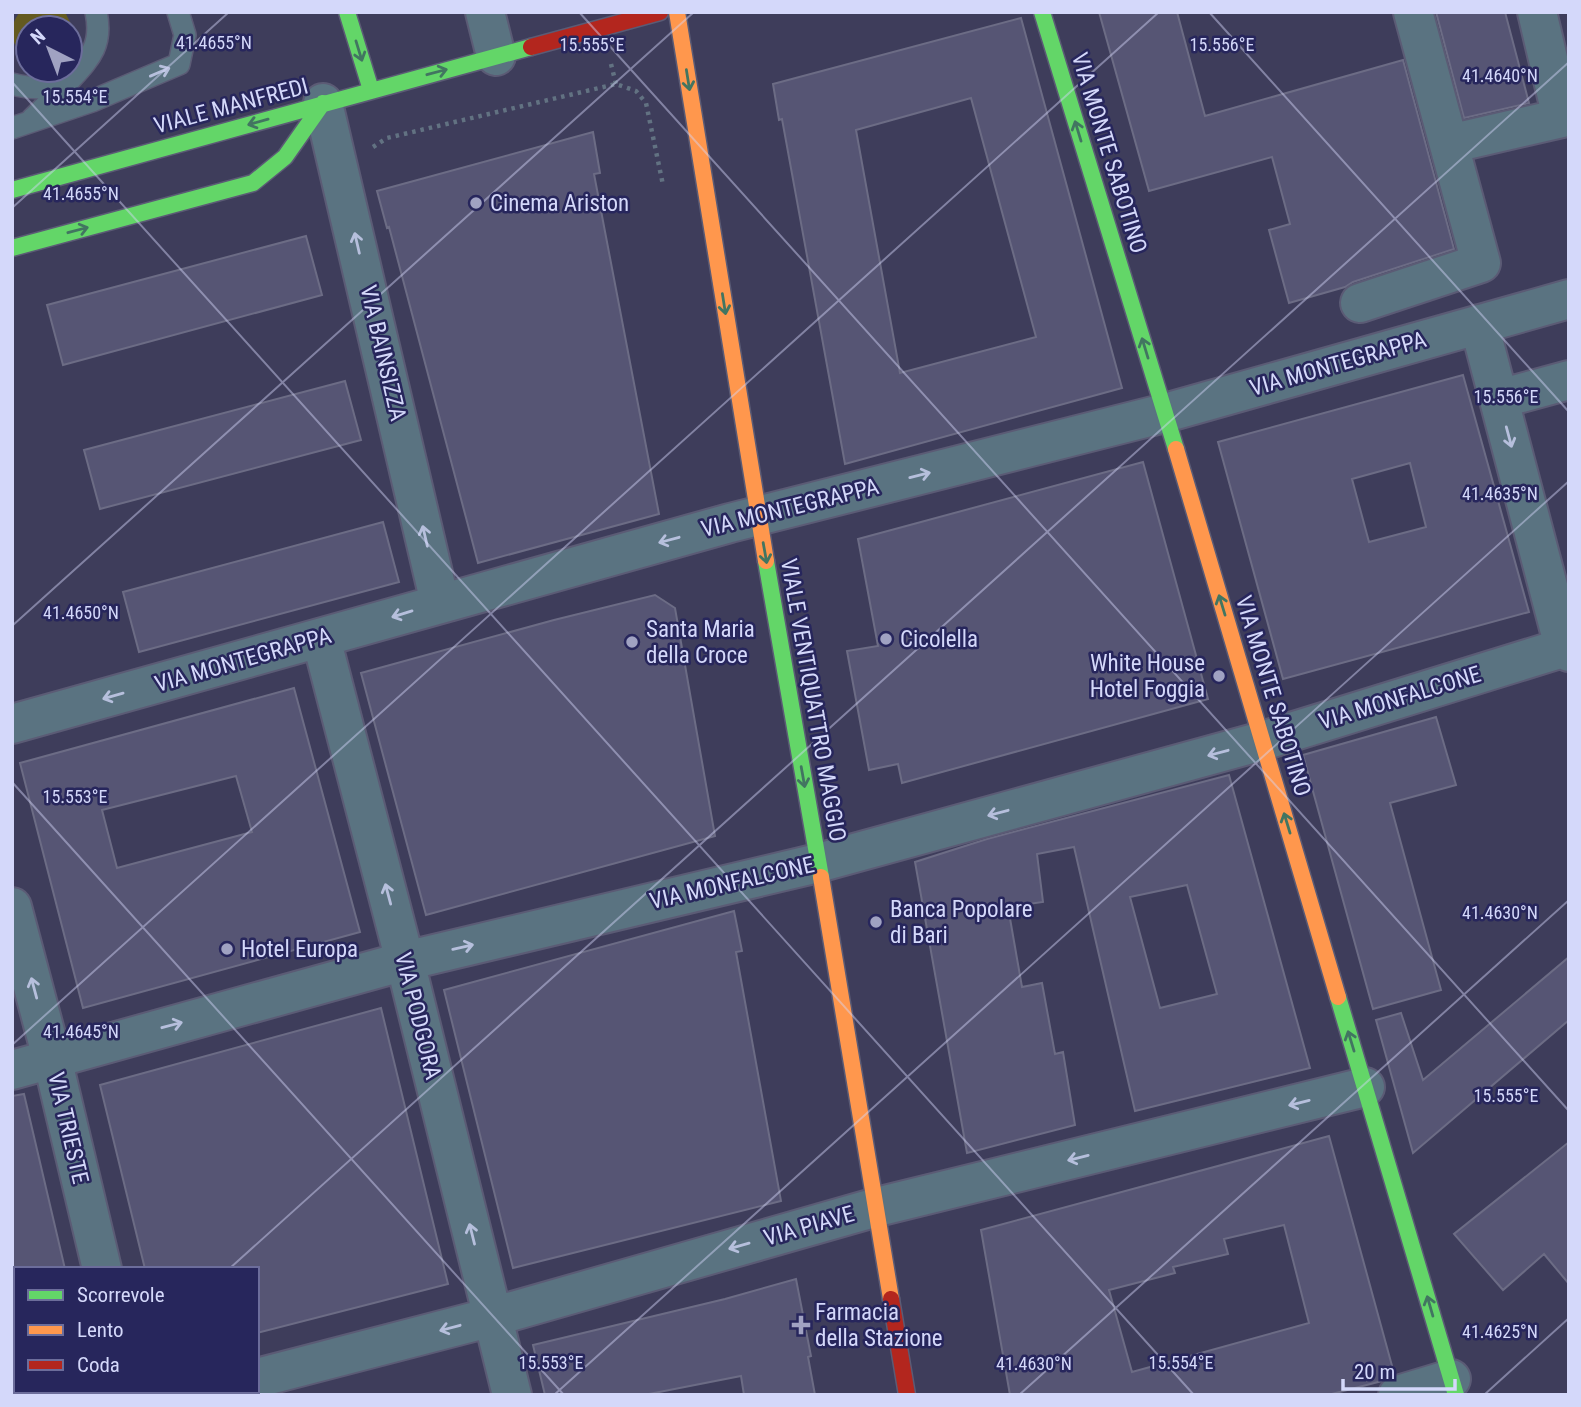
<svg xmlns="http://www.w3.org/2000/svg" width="1581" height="1407" font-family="'Roboto Condensed',sans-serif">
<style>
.green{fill:#645a20}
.building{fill:#565574;stroke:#6c6c85;stroke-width:2;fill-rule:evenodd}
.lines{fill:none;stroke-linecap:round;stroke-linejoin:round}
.lane-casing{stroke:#5b5b75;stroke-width:24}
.street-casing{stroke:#5b5b75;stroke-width:42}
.fast-casing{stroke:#5b5b75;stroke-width:19}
.slow-casing{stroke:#5b5b75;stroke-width:19}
.jam-casing{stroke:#5b5b75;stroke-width:19}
.path{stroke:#627282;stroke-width:4.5;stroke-dasharray:3.5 5;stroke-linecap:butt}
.lane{stroke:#5a7381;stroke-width:21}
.street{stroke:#5a7381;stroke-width:38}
.fast{stroke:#63d668;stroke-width:16}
.slow{stroke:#ff974d;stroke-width:16}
.jam{stroke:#b3261e;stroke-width:16}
.oneway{stroke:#427561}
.oneway2{stroke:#b6bfdc}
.ticks{fill:none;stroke:#d4d8fa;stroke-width:2;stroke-opacity:0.45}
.poi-dot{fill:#a0a2c2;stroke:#27265c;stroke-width:2.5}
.labels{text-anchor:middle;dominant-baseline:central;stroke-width:5;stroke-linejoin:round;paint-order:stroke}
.street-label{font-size:23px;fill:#d4d8fa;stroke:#27265c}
.poi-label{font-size:23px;fill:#d4d8fa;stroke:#27265c;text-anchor:start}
.ticks-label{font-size:18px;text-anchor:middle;fill:#d4d8fa;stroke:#27265c;stroke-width:5;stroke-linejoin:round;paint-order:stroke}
</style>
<rect width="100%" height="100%" fill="#3e3d5b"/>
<path class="green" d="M20 12H65L72 26 71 40 70 28H28V57C11 49 7 27 20 12Z"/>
<path class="building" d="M1099 12H1177L1205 116 1403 60 1454 249 1353 282 1345 287 1289 303 1269 230 1290 224 1272 157 1149 191Z
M1436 12H1505L1529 103 1464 118Z
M1021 18 1122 388 845 464 782 119 779 120 773 84ZM971 98 1036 337 900 373 856 130Z
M593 132 600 173 594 174 659 514 478 563 389 227 387 228 377 191Z
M306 236 322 295 63 365 47 305Z
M1463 375 1529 612 1283 679 1218 442ZM1410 463 1426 527 1369 542 1352 479Z
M345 381 361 440 100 509 84 450Z
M1143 462 1208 699 902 783 898 764 869 770 847 651 878 646 858 539Z
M383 522 399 582 139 652 123 592Z
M655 595 675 608 715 836 426 915 361 673 554 620Z
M294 688 360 932 83 1008 20 763ZM236 776 252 832 117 868 102 810Z
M1436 717 1456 785 1390 803 1441 990 1373 1009 1303 755Z
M1229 775 1310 1068 1135 1111 1074 847 1037 854 1043 902 1008 907 1022 987 1042 983 1055 1054 1063 1052 1075 1125 967 1153 915 862 987 839ZM1187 885 1217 994 1160 1008 1130 897Z
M734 911 742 951 736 952 781 1201 513 1268 444 990Z
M1569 957V1020L1413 1153 1376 1020 1401 1013 1423 1080Z
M381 1008 448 1284 257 1333V1269H145L100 1085Z
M24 1094 65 1269H12V1096Z
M1329 1136 1394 1373 1382 1381 1328 1395H1010L981 1230ZM1284 1225 1309 1323 1132 1372 1109 1290 1175 1273 1173 1267 1228 1254 1224 1239Z
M1569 1142V1284L1544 1254 1503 1290 1454 1234Z
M796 1279 811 1356 808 1357 815 1395H744L741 1376 644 1395H545L533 1345 725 1299Z"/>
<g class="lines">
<g class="lane-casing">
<path id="lane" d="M12 84C35 90 49 89 70 79
M32 119C45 107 58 93 70 80 90 58 103 45 96 12
M12 128 92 101 179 64 185 35 178 12"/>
</g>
<g class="street-casing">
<path id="street" d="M485 12 496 56
M323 103 440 603
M1449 144 1562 118 1537 12
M1360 303 1481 263 1413 12
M1479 324 1564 647 1569 652
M1499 399 1569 380
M321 638 405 961 512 1395
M12 724 730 523 1165 413 1569 299
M12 907 52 1058 102 1269
M12 1070 405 961 818 863 1262 741 1569 646
M257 1378 492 1317 877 1207 1365 1087
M131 1391 132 1395
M195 1395 209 1391
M1398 1395 1451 1379"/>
</g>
<g class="fast-casing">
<path id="fast" d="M347 12 371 90
M1042 12 1176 449
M12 190 531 47
M12 248 253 183 285 157 323 103
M766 561 821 877
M1338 997 1456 1395"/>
</g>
<g class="slow-casing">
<path id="slow" d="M677 12 766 561
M1176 449 1338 997
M821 877 891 1299"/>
</g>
<g class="jam-casing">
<path id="jam" d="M531 47 660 12
M891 1299 907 1395"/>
</g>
<path class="path" d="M611 64 616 84
M373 147 387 138 616 84 636 91 646 103 663 185"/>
<use href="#lane" class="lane"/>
<use href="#street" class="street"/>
<use href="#fast" class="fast"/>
<use href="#slow" class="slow"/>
<use href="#jam" class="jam"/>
</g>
<defs><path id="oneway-shaft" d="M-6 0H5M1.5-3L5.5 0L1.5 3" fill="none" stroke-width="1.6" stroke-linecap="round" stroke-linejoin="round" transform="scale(1.75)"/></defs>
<g class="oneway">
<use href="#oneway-shaft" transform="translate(359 51) rotate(73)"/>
<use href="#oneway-shaft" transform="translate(437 72) rotate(-15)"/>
<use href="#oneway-shaft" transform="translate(688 80) rotate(81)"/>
<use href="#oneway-shaft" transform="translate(258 122) rotate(164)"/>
<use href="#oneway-shaft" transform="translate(1078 131) rotate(-107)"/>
<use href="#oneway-shaft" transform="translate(78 230) rotate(-15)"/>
<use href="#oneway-shaft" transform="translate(724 304) rotate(81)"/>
<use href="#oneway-shaft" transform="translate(1145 348) rotate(-107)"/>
<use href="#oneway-shaft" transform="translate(765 553) rotate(80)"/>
<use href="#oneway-shaft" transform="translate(1222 605) rotate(-107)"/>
<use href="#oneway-shaft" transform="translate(803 777) rotate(80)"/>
<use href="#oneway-shaft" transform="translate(1287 823) rotate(-107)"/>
<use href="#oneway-shaft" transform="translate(1351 1041) rotate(-107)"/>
<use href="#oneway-shaft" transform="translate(1430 1306) rotate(-106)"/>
</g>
<g class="oneway2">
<use href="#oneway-shaft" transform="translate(160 72) rotate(-23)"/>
<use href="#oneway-shaft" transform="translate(357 243) rotate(-103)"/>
<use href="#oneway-shaft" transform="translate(1509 437) rotate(75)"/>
<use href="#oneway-shaft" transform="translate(920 475) rotate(-14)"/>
<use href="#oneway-shaft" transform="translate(425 536) rotate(-103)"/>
<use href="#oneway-shaft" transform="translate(669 540) rotate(165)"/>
<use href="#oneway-shaft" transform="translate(402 614) rotate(163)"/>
<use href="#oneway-shaft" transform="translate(113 696) rotate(164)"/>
<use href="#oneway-shaft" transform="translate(1218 753) rotate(165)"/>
<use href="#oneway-shaft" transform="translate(998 813) rotate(165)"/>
<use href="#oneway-shaft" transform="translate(388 894) rotate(-105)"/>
<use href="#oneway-shaft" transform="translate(463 947) rotate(-13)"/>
<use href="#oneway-shaft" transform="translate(34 988) rotate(-105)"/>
<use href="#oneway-shaft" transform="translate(172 1025) rotate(-15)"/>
<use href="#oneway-shaft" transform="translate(1299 1103) rotate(166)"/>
<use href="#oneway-shaft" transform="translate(1078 1158) rotate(166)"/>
<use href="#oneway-shaft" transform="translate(472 1234) rotate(-104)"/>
<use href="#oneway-shaft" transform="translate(739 1246) rotate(164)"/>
<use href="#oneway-shaft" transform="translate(450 1328) rotate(165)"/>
</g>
<path class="ticks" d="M579 12 1569 1111M1209 12 1569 412M12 82 1194 1395M12 208 229 12M12 626 694 12M12 782 564 1395M12 1045 1159 12M229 1269 1569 62M89 1395 93 1391M554 1395 1569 481M1019 1395 1569 900M1484 1395 1569 1318"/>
<g class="poi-dot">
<circle cx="476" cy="203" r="7"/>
<circle cx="886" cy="639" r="7"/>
<circle cx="632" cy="642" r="7"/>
<circle cx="1219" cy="676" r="7"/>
<circle cx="876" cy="922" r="7"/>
<circle cx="227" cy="949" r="7"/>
<path d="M797.5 1314.5h7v7h7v7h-7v7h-7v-7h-7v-7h7z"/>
</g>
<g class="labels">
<g class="street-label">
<text transform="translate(231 106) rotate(-15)">VIALE MANFREDI</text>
<text transform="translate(1109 153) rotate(73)">VIA MONTE SABOTINO</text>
<text transform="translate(383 353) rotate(77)">VIA BAINSIZZA</text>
<text transform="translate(1338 364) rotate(-16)">VIA MONTEGRAPPA</text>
<text transform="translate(790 508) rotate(-14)">VIA MONTEGRAPPA</text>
<text transform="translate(243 660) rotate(-16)">VIA MONTEGRAPPA</text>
<text transform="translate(1273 696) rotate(73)">VIA MONTE SABOTINO</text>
<text transform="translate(1400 698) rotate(-17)">VIA MONFALCONE</text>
<text transform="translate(813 700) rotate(80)">VIALE VENTIQUATTRO MAGGIO</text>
<text transform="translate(732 883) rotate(-13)">VIA MONFALCONE</text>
<text transform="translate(418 1016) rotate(76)">VIA PODGORA</text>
<text transform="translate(68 1128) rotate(77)">VIA TRIESTE</text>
<text transform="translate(809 1226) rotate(-16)">VIA PIAVE</text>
</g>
<g class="poi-label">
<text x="490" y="203">Cinema Ariston</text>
<text x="646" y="629">Santa Maria<tspan x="646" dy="26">della Croce</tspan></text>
<text x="900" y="639">Cicolella</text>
<text x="1205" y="663" text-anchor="end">White House<tspan x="1205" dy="26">Hotel Foggia</tspan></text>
<text x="890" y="909">Banca Popolare<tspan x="890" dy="26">di Bari</tspan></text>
<text x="241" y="949">Hotel Europa</text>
<text x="815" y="1312">Farmacia<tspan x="815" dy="26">della Stazione</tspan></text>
</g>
</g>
<g class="ticks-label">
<text x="214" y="49">41.4655°N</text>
<text x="592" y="51">15.555°E</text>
<text x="1222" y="51">15.556°E</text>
<text x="1500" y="82">41.4640°N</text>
<text x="75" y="103">15.554°E</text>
<text x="81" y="200">41.4655°N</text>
<text x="1506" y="403">15.556°E</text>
<text x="1500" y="500">41.4635°N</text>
<text x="81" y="619">41.4650°N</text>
<text x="75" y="803">15.553°E</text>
<text x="1500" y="919">41.4630°N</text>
<text x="81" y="1038">41.4645°N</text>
<text x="1506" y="1102">15.555°E</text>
<text x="1500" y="1338">41.4625°N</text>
<text x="551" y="1369">15.553°E</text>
<text x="1181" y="1369">15.554°E</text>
<text x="1034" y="1370">41.4630°N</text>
</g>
<rect width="1581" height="1407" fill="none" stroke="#d4d8fa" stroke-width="28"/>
<rect x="14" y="1267" width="245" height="126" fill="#27265c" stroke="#6c6d9b" stroke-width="2"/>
<rect x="28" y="1290" width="35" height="10" fill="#63d668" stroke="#6c6d9b" stroke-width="2"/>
<text x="77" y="1302" font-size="21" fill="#d4d8fa">Scorrevole</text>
<rect x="28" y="1325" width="35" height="10" fill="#ff974d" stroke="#6c6d9b" stroke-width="2"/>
<text x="77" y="1337" font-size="21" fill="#d4d8fa">Lento</text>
<rect x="28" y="1360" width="35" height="10" fill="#b3261e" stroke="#6c6d9b" stroke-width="2"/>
<text x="77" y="1372" font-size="21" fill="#d4d8fa">Coda</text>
<g transform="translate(49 49) rotate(318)"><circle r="33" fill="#27265c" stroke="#6c6d9b" stroke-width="2"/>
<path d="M0-5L12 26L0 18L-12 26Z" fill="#a0a2c2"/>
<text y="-10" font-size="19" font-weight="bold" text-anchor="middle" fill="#d4d8fa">N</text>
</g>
<path d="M1343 1379v10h112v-10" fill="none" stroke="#d4d8fa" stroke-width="3.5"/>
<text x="1354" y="1379" font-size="21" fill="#d4d8fa" stroke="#27265c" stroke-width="5" paint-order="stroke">20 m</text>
</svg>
